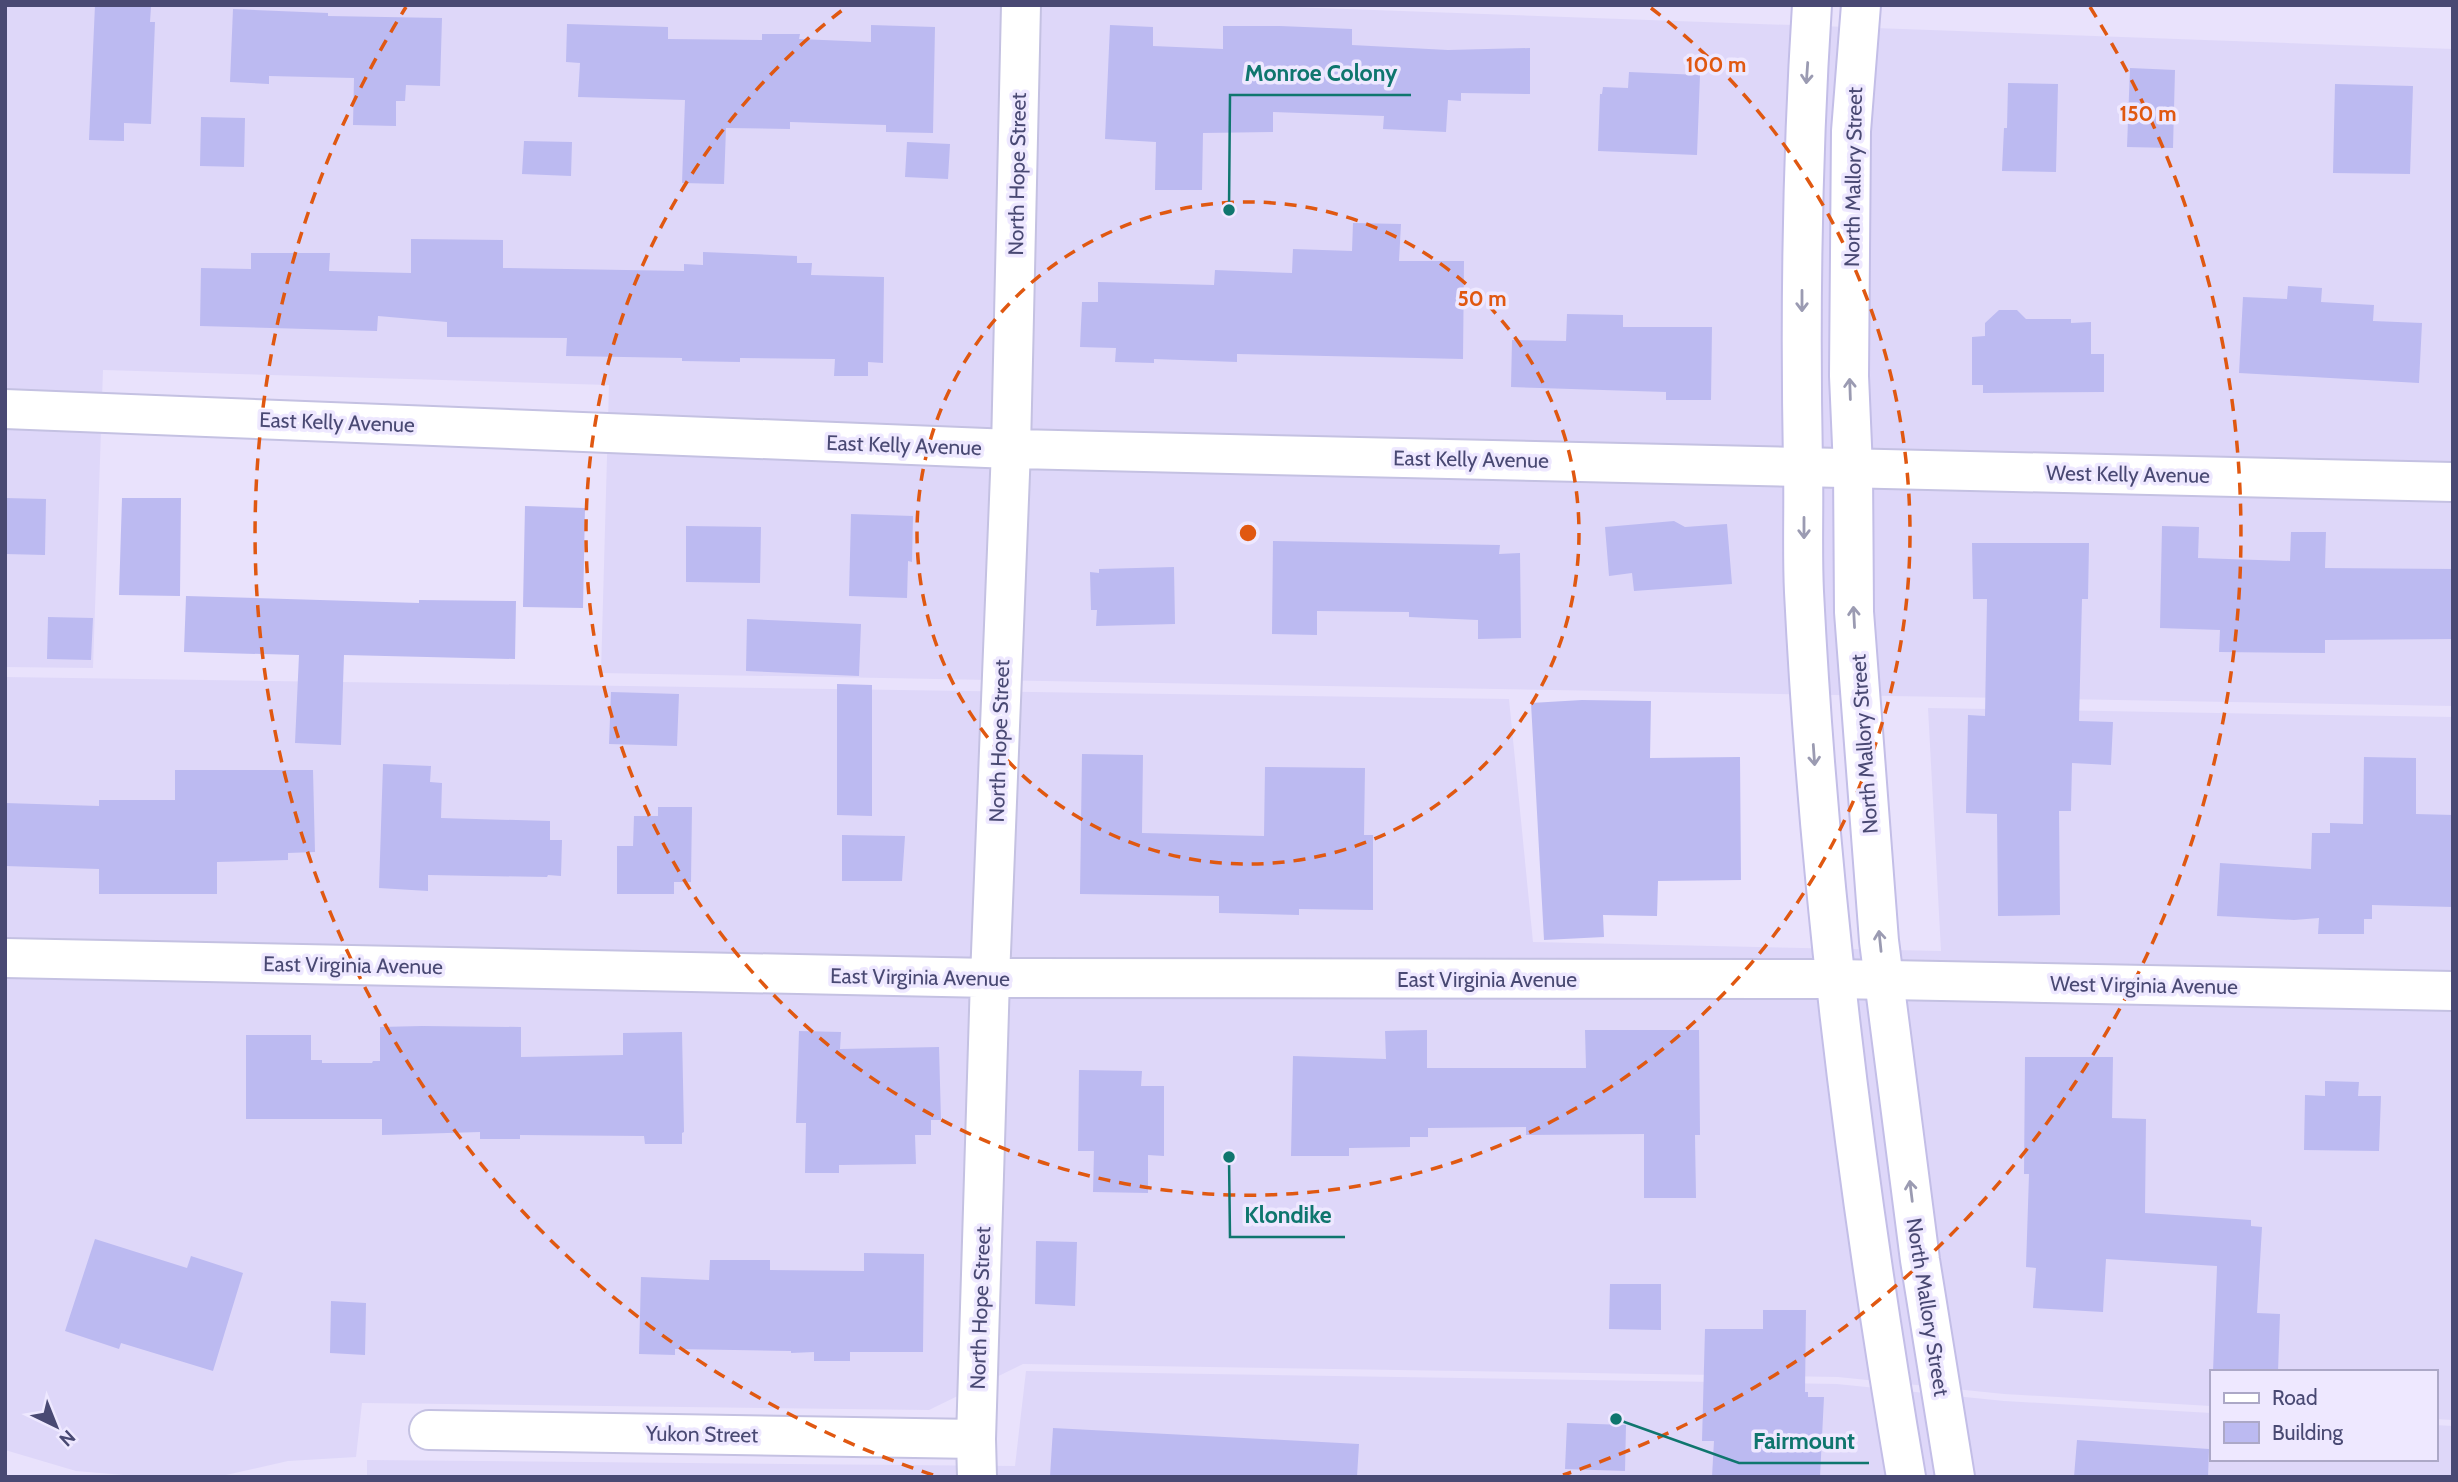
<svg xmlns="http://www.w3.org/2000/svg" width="2458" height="1482" font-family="Cabin,sans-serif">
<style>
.residential{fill:#ded7f9}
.building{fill:#bcbaf1}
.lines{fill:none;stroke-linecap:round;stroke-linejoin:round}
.street-casing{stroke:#c4c1e2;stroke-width:42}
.secondary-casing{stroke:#c3bee7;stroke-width:42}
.street{stroke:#fff;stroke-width:38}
.secondary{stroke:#fff;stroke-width:38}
.oneway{stroke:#9b9bb2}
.ring{fill:none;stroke:#e05811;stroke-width:3.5;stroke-dasharray:12 9}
.labels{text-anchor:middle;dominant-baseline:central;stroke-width:7;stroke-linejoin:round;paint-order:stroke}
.street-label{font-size:21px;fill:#494973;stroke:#eee8ff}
.centre{fill:#e05811;stroke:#eee8ff;stroke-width:3.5}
.ring-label{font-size:21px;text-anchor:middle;font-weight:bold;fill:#e05811;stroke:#eee8ff;stroke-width:7;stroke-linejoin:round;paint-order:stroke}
.leader{fill:none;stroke:#0f766e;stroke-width:2.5}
.callout-dot{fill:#0f766e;stroke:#eee8ff;stroke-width:2.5}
.callout-label{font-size:23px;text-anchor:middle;font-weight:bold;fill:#0f766e;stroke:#eee8ff;stroke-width:7;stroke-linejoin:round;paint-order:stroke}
</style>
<rect width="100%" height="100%" fill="#e9e2fc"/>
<path class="residential" d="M5 5H1237L2453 49V706L601 673 609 385 103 370 93 668 5 667Z
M5 677 1509 699 1533 942 1941 951 1928 708 2453 717V1420L2435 1419V1372H2211V1406L2004 1394 1838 1377 1023 1364 929 1410 362 1403 356 1457 288 1461 217 1477H147L76 1471 5 1450Z
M1026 1371 1837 1384 2004 1401 2211 1413V1459H2435V1425L2453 1426V1477H367V1460L1015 1466Z"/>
<path class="building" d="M95 5 151 7 150 22H155L151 124 124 123V141L89 140Z
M233 9 328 13V16L442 18 440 86 406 85 405 101H396V126L353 125 354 78 269 76V84L230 82Z
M567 24 668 27V39L762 40V34H800L799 39 871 42V25L935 27 933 133 886 132V125L790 122V129L726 128 724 184 682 183 685 100 578 97 580 63 566 62Z
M1110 25 1153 27V46L1223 49V26H1280L1352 29V45L1448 50 1530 48V94L1461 93V101L1448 100 1446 132 1383 129 1384 116 1273 112V132L1203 133 1202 190H1155L1156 142 1105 139Z
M2130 68 2175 70 2173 148 2127 147Z
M1629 72 1700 75 1697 155 1598 151 1600 94H1602L1603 87 1628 88Z
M2008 83 2058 84 2056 172 2002 171 2004 128H2007Z
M2335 84 2413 86 2410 174 2333 173Z
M201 117 245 118 244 167 200 166Z
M524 141 572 142 571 176 522 174Z
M907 142 950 144 948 179 905 177Z
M1353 223 1401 224 1399 261H1464L1463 359 1237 354V362L1154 359V363L1115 362 1116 348 1080 347 1082 302H1098V282L1214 285 1215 270 1292 273 1293 249 1352 251Z
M411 239 503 240V268L684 271V264L703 265V252L797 256V263H812L811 275 884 277 883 363 868 362V376H834L835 359 740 358V362L682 361V358L566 356 567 338 447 337V322L378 316 377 331 200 326 201 268 251 269V253H330L329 271 411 273Z
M2288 286 2322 288 2321 302 2374 305 2373 321 2422 323 2419 383 2239 373 2243 297 2287 299Z
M1999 310H2017L2026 319H2071V323L2091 322V354H2104V392L1983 393V385H1972V337L1985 336V323Z
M1567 314 1623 315V327H1712L1711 400H1666V392L1511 387 1512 340 1566 341Z
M5 498 46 499 45 555 5 554Z
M122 498H181L180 596 119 595Z
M525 506 585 508 583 608 523 607Z
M851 514 913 516 912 562 908 561 907 598 849 596Z
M1674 521 1685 527 1727 524 1732 584 1634 591 1632 573 1609 576 1605 527Z
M686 526 761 527 760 583 686 582Z
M2162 526 2199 527 2198 558 2290 561 2291 532H2326L2325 568 2453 569V639L2325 640V653L2219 652 2220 630 2160 628Z
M1273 541 1500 545 1499 554 1520 553 1521 638 1478 639V620L1409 617V612L1317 611V635L1272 634Z
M1972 543H2089L2088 599H2082L2079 721 2113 722 2111 765 2072 763 2071 811H2059L2060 915 1998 916 1997 814 1966 813 1968 715 1985 716 1987 599H1973Z
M1174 567 1175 624 1096 626 1097 610H1091L1090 572 1099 573V569Z
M186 596 419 603V600L516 601 515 659 344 655 341 745 295 743 299 655 184 652Z
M48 617 93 618 91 660 47 659Z
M747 619 861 624 859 676 746 671Z
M837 684 872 685V816L837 815Z
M611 692 679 694 677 746 609 744Z
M1582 700 1651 701 1650 758 1740 757 1741 880 1658 881 1657 916 1603 915 1604 937 1544 940 1531 703Z
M1082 754 1143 755 1142 833 1264 836 1265 767 1365 768 1364 835H1373V910L1299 909V915L1219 913V896L1080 894Z
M2364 757 2416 758V814L2453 815V907L2372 905V919H2364V934H2318L2319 918 2294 920 2217 916 2220 863 2311 869 2312 833H2330V823L2363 824Z
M383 764 431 766 430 782 442 783 441 818 550 821V840H562L561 876 548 875 547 877 428 875V891L379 888Z
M175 770H313L315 852 288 853V860L217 862V894H99V869L5 866V803L99 806V800H175Z
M658 807H692L691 882H674V894H617V846H633L634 816H658Z
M842 835 905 836 902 881H842Z
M422 1026 521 1027V1057L623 1055V1033L682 1032 684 1132 682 1133V1144H645L644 1136 520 1135V1139H480V1132L382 1135V1119H246V1035H311V1060H322V1063H372L373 1061H380V1027Z
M1427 1030V1068H1586L1585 1030H1699L1700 1135H1695L1696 1198H1644V1134L1526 1135V1127L1428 1128V1137H1410V1147L1349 1148V1156H1291L1293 1056 1386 1059 1385 1031Z
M799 1031 841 1032 840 1049 939 1047 941 1120H931V1135H915L916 1164 839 1165V1173H805L806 1123H796Z
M2025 1057H2113L2112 1118 2146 1119 2145 1213 2251 1220V1226L2262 1227 2257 1313 2280 1314 2278 1372H2213L2217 1266 2106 1259 2103 1312 2033 1308 2036 1268 2026 1267 2029 1174H2024Z
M1079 1070 1142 1071 1141 1086H1164V1156L1148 1155V1193L1093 1192 1094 1151H1078Z
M2325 1081 2359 1082 2358 1096H2381L2379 1151 2304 1150 2305 1095 2325 1096Z
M95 1239 187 1268 191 1256 243 1273 213 1371 121 1343 119 1349 65 1331Z
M1036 1241 1077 1242 1075 1306 1035 1304Z
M864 1253 924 1254 923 1352H850V1361H814V1352L791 1353V1351L675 1349V1355L639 1354 641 1277 709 1280 710 1260H770V1270L864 1271Z
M1610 1284H1661V1330L1609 1329Z
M331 1301 366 1303 365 1355 330 1353Z
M1763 1310H1806L1805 1392H1808V1397H1824L1820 1477H1712L1714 1441H1702L1705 1329H1763Z
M1567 1423 1626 1425 1625 1471 1565 1469Z
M1053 1428 1359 1444 1357 1477H1050Z
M2077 1440 2209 1449 2208 1477H2074Z"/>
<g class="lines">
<g class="street-casing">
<path id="street" d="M5 409 1011 449 2453 482
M5 958 990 978 1835 979 2453 991
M429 1430 976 1439
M977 1477 976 1439 990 978 1011 449 1021 5"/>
</g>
<g class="secondary-casing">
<path id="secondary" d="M1812 5C1802 159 1800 312 1803 466 1804 508 1802 550 1804 592 1819 889 1856 1184 1906 1477
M1861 5 1851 131 1849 376 1853 468 1854 612 1879 941 1920 1260 1955 1477"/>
</g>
<use href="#street" class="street"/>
<use href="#secondary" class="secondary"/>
</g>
<defs><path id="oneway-shaft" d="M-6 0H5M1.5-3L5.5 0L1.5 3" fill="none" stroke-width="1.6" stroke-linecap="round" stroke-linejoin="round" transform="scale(1.75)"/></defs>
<g class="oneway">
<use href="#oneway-shaft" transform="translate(1807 73) rotate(94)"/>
<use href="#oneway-shaft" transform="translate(1802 301) rotate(90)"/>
<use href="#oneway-shaft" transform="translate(1850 389) rotate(-92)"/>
<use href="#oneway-shaft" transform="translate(1804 528) rotate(90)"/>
<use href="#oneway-shaft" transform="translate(1854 617) rotate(-93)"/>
<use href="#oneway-shaft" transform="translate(1814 755) rotate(86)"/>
<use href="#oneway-shaft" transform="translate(1880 941) rotate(-96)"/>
<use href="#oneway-shaft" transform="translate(1911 1191) rotate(-97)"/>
</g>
<g class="ring">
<circle cx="1248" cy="533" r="331"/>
<path d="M1651 8A662 662 0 1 1 845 8"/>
<path d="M933 1475A993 993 0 0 1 406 7M2090 7A993 993 0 0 1 1563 1475"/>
</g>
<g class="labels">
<g class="street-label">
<text transform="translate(1017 174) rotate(-89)">North Hope Street</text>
<text transform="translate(1853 177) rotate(-89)">North Mallory Street</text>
<text transform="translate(337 422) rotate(2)">East Kelly Avenue</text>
<text transform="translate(904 445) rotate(2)">East Kelly Avenue</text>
<text transform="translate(1471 459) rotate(1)">East Kelly Avenue</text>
<text transform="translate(2128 474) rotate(1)">West Kelly Avenue</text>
<text transform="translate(999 741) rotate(-88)">North Hope Street</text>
<text transform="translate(1864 744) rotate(-94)">North Mallory Street</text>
<text transform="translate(353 965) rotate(1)">East Virginia Avenue</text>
<text transform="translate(920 977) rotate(1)">East Virginia Avenue</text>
<text x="1487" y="979">East Virginia Avenue</text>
<text transform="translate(2144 985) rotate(1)">West Virginia Avenue</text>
<text transform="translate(1928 1307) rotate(81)">North Mallory Street</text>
<text transform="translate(980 1308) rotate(-88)">North Hope Street</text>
<text transform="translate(702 1434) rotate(1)">Yukon Street</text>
</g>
</g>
<circle cx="1248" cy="533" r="10" class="centre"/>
<g class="ring-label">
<text x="1716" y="72">100 m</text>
<text x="2148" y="121">150 m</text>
<text x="1482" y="306">50 m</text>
</g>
<path class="leader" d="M1229 210L1230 95H1411M1229 1157L1230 1237H1345M1616 1419L1739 1463H1869"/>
<g class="callout-dot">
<circle cx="1229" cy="210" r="7"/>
<circle cx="1229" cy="1157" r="7"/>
<circle cx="1616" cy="1419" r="7"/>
</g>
<g class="callout-label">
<text x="1321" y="81">Monroe Colony</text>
<text x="1288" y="1223">Klondike</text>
<text x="1804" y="1449">Fairmount</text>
</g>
<rect width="2458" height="1482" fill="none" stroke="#494973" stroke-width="14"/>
<rect x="2210" y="1370" width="228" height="91" fill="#eee8ff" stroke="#aca8c7" stroke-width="2"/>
<rect x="2224" y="1393" width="35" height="10" fill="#ffffff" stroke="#aca8c7" stroke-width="2"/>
<text x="2272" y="1405" font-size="21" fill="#494973">Road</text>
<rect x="2224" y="1422" width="35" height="21" fill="#bcbaf1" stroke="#aca8c7" stroke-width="2"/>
<text x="2272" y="1440" font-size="21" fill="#494973">Building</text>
<g transform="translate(56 1426) rotate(137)" stroke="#eee8ff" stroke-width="5" paint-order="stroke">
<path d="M0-5L12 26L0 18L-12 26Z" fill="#494973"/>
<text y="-10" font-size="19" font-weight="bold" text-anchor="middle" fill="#494973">N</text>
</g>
</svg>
